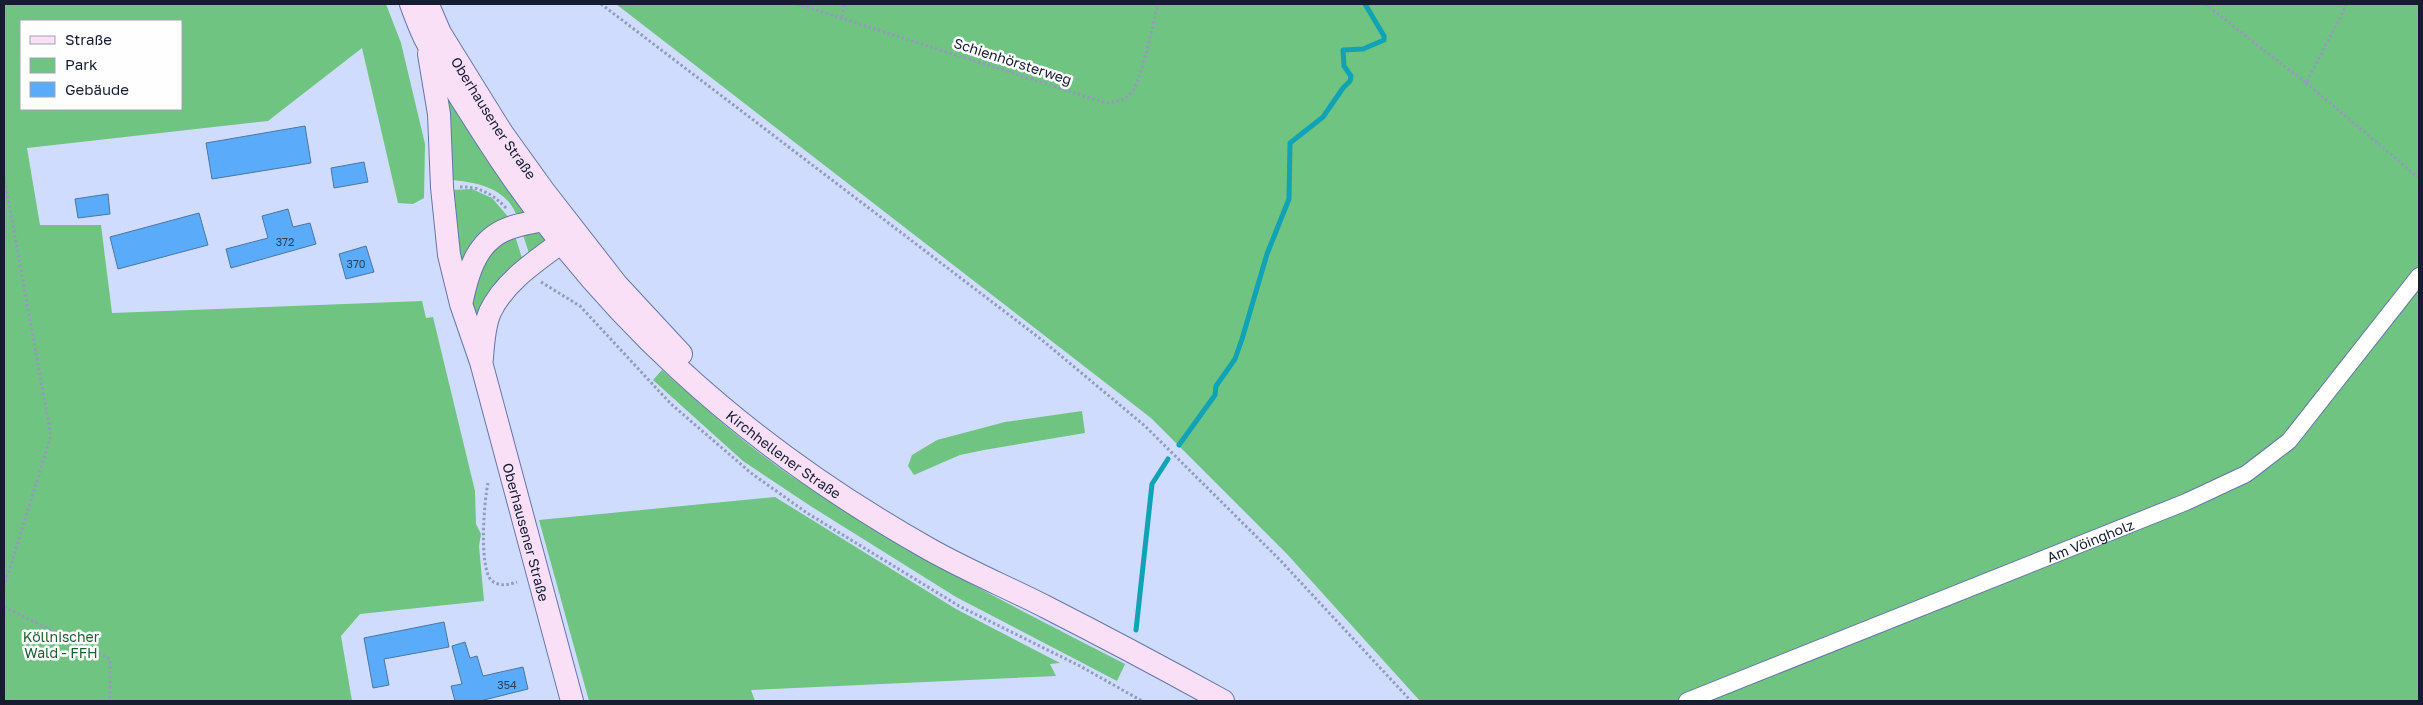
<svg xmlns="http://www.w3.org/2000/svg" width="2423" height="705" font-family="'Golos Text',sans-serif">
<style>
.green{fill:#6fc481;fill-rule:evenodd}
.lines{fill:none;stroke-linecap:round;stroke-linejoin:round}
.stream{stroke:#10a3b6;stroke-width:5}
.building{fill:#5aabf9;stroke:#4c76a0}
.minor-casing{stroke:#6576a9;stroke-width:18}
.secondary-casing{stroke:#6576a9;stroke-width:24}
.path{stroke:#929dbb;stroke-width:3;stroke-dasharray:2.5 2.5;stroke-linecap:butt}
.minor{stroke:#fff;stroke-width:16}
.secondary{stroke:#f9e0f7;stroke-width:22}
.labels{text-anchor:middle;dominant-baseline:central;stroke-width:5;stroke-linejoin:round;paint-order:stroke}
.number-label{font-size:11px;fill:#274063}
.street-label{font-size:14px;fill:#161d31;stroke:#fefefe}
.park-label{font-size:14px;fill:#1d5f30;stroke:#fefefe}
</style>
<rect width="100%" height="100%" fill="#cfdcfe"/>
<path class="green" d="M4 4H386L401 43 425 144 424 198 413 204 398 203 362 48 268 121 27 148 40 225H101L112 313 422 301 426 318 433 317 475 491 476 524 481 534 479 546 484 601 360 614 341 636 352 701H4ZM21 21H181V109H21Z
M616 4H2419V701H1420L1287 554 1151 418Z
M445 93 525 212 517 217C508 188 476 182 451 180Z
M472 189 492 198 510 219 461 269 451 190Z
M522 232H535L544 236V241L530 256Z
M514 233 523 261 500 278 476 314 472 312 473 289 488 252Z
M662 370C702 406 744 443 788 474 895 547 1010 605 1125 664L1117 681 956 597 812 507 743 461 653 380Z
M1082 411 1085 433 984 450 960 455 914 475 908 466 912 455 937 440 1005 422Z
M775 497 956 609 1060 663 1050 664 1056 676 751 690 755 701H589L539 520Z"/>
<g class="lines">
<path class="stream" d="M1179 445 1215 395 1216 386 1235 359 1242 339 1267 254 1289 199 1290 143 1323 117 1343 88 1350 81 1351 76 1344 66 1343 50 1363 49 1384 40V36L1365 4
M1136 630 1152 484 1168 459"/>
</g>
<path class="building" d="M305 126 311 163 212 179 206 143Z
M364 162 368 182 334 188 331 168Z
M108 194 110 214 78 218 75 199Z
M288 209 293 227 310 223 316 244 231 268 226 249 268 238 262 216Z
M199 213 208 245 118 269 110 237Z
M366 246 374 272 346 279 339 254Z
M444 622 449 647 384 659 389 685 373 688 364 638Z
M465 642 470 658 477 656 483 676 523 667 528 689 480 701H455L451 686 462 684 452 646Z"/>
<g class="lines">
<g class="minor-casing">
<g id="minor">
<path id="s1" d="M1687 701 2186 502 2246 474 2289 441 2419 276"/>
</g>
</g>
<g class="secondary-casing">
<g id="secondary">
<path id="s2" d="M411 4C416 17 421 32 428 44 445 75 465 104 483 133 598 314 743 444 929 549 968 571 1009 588 1048 608 1107 638 1165 669 1223 701"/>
<path id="s3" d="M428 5 440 33 502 133 543 190 617 285 681 354"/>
<path id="s4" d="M429 54 439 114 442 187 449 255 461 304 481 362 572 701"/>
<path d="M462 300C469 266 480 235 516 226 529 222 542 222 554 216"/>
<path d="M482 358C483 343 484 326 490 312 506 278 543 257 571 235"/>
</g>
</g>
<path class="path" d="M601 4 1042 340 1145 426 1280 560 1411 701
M797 4 1106 103C1116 102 1124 101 1131 93 1142 82 1153 22 1158 4
M2205 4 2306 83 2347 4
M842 17 844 4
M2306 83 2419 178
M4 176 51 436 4 587
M460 187C480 186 494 195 507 209
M541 282 580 306 671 404 751 473 807 513 959 606 1080 666 1142 701
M488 483C484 501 479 566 491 580 499 587 508 585 517 582
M4 607 110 659V701"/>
<use href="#minor" class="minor"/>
<use href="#secondary" class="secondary"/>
</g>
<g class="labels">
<g class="number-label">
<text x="285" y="241">372</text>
<text x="356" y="263">370</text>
<text x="507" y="684">354</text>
</g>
<g class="street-label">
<text transform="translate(1013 61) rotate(18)">Schienhörsterweg</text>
<text stroke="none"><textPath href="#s3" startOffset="131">Oberhausener Straße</textPath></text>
<text stroke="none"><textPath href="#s2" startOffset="591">Kirchhellener Straße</textPath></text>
<text stroke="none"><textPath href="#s4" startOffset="490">Oberhausener Straße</textPath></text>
<text stroke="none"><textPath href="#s1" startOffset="434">Am Vöingholz</textPath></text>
</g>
<g class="park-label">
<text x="61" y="636">Köllnischer<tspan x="61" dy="16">Wald - FFH</tspan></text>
</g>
</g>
<rect width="2423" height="705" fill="none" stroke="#161d31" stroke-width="10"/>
<rect x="20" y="20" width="162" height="90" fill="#fefefe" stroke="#a1a4ac"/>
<rect x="30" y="36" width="25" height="8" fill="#f9e0f7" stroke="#a1a4ac"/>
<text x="65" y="45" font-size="15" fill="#161d31">Straße</text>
<rect x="30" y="58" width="25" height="15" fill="#6fc481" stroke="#a1a4ac"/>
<text x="65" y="70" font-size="15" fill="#161d31">Park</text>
<rect x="30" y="82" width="25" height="15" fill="#5aabf9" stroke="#a1a4ac"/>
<text x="65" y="95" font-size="15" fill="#161d31">Gebäude</text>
</svg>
